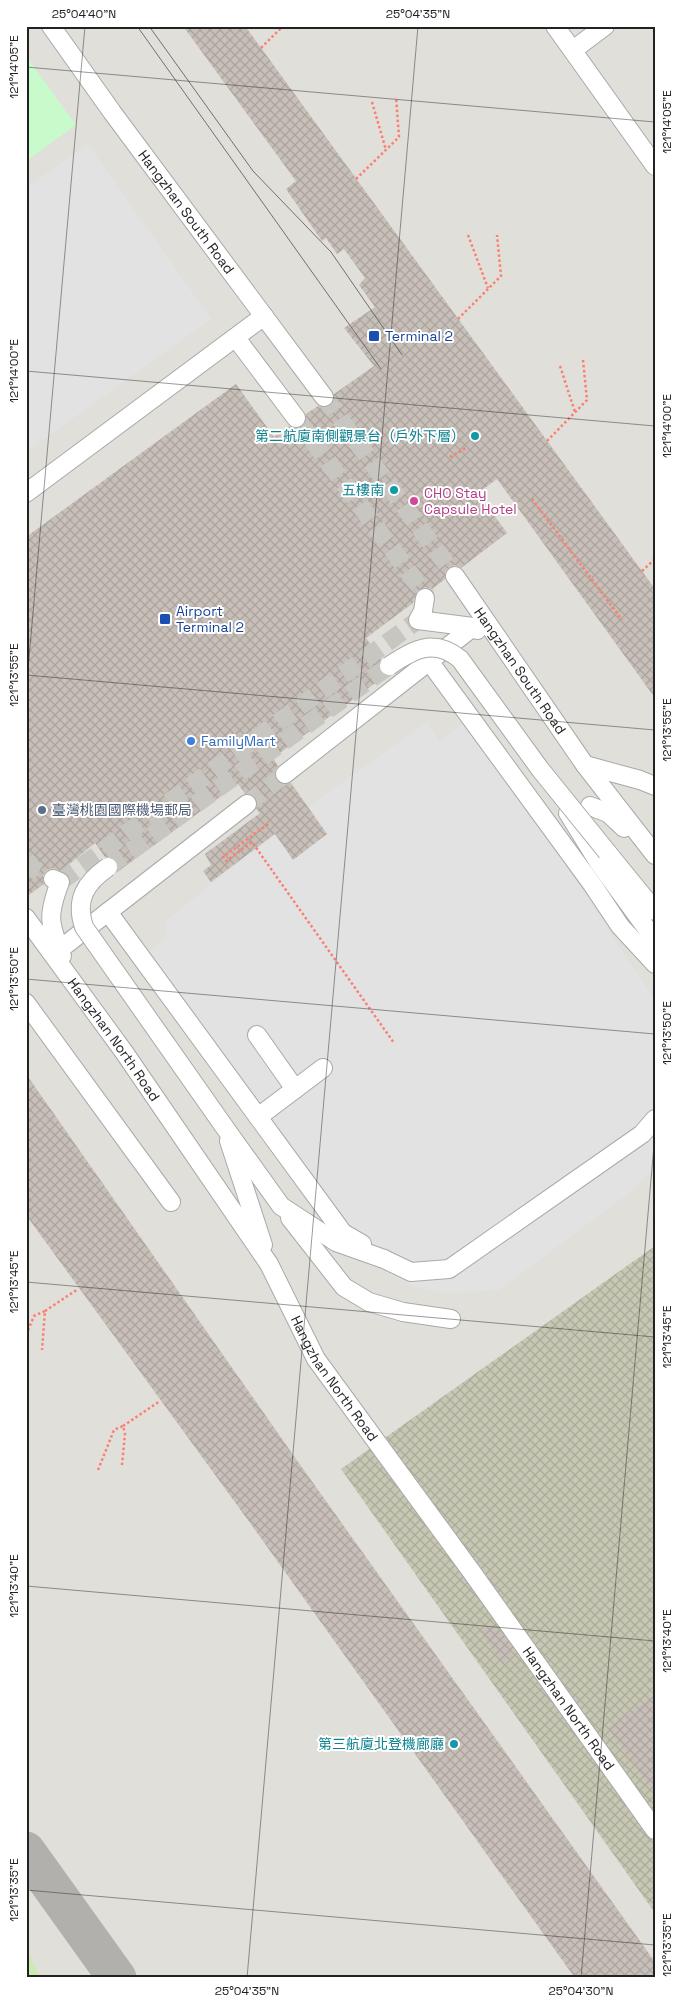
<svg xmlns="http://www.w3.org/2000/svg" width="681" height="2004" font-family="'Space Grotesk','Noto Sans TC',sans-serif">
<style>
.airport{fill:#e1dfda}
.construction{fill:url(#construction-cross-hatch)}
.grass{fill:#cdebb0}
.park{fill:#c8facc}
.parking{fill:#e2e2e2}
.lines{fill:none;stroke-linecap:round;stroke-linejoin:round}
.taxiway{stroke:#b1b0ac;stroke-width:39}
.building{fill:url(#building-cross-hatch)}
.minor-tunnel{stroke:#c8c6c1;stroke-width:18;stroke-dasharray:18 9;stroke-linecap:butt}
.minor-casing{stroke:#a9a9a9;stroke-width:20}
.path{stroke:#fa8072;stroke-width:2.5;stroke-dasharray:2.5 2.5;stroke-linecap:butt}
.minor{stroke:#fff;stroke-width:18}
.tram{stroke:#707070;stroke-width:1}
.minor-bridge-casing{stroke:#a9a9a9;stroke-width:20;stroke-linecap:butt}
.minor-bridge{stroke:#fff;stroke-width:18}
.ticks{fill:none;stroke:#222;stroke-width:1;stroke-opacity:0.45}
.transit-dot{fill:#1a4fb4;stroke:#fff;stroke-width:2}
.culture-dot{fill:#0f9aa8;stroke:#fff;stroke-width:2}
.hotel-dot{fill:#d1479c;stroke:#fff;stroke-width:2}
.shop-dot{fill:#3f7fe0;stroke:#fff;stroke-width:2}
.service-dot{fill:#5c6f8a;stroke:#fff;stroke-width:2}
.labels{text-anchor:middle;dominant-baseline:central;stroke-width:4;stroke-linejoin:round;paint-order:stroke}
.street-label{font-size:14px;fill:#222;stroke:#fff}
.transit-label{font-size:14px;fill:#164399;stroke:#fff;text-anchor:start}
.culture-label{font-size:14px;fill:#0d838f;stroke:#fff;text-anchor:end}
.hotel-label{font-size:14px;fill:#b23c85;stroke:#fff;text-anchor:start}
.shop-label{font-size:14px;fill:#366cbe;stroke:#fff;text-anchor:start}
.service-label{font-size:14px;fill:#4e5e75;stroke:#fff;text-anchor:start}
.neatline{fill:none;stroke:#222;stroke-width:2}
.ticks-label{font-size:12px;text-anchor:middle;fill:#222}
</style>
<defs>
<pattern id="construction-cross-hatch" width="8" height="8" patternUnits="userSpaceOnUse" patternTransform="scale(1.25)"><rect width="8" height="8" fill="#c7c7b4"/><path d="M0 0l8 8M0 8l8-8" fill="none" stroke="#abab9a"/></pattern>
<pattern id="building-cross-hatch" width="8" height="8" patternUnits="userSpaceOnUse" patternTransform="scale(1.25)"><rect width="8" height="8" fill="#c7bfb8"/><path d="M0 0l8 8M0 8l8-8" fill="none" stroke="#aba49e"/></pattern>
</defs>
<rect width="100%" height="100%" fill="#f2efe9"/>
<path class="airport" d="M26 26H655V1978H26Z"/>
<path class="construction" d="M655 1246V1913L341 1469Z"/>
<path class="grass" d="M26 1947 40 1978H26Z"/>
<path class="park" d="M26 56 76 125 26 161Z"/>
<path class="parking" d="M88 144 211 319 26 452V188Z
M468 718 655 1000V1165L636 1188 499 1290 441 1293 417 1288 381 1270 269 1121 149 952 167 937 165 922 290 820 427 722 440 742Z"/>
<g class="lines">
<path class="taxiway" d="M26 1851 117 1978"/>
</g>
<path class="building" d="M183 26H245L655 589V698L497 479 478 493 507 533 461 568 455 565 449 568 445 572V579L431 590 426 587 417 591 413 603 366 638 381 659 378 667 385 676 273 758 278 766 275 770 276 780 282 784 291 783 327 834 293 860 275 834 211 882 203 871 211 865 205 854 260 813 256 809 258 803 256 798 251 794H245L238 784 116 873 119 866 117 861 112 857H105L95 843 61 871 52 868 46 871 43 875 44 884 26 897V537L236 384 274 437 289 426 297 429 302 427 306 422V414L318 406 325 408 330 406 334 401V394L374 366 344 328 375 307 359 285 365 278 344 249 337 254 326 238 322 241 286 189 296 181Z
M26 1074 296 1459 655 1962V1978H575L253 1527 26 1215Z
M492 1624 496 1630 499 1629 513 1648 510 1651 513 1656 503 1664 481 1632Z
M655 1695V1794L608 1728Z"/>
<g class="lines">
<path class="minor-tunnel" d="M324 397 455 576
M296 418 425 594V598
M247 804 285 774
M26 860 32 868 53 879
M108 867 389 666
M60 882 418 620"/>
<g class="minor-casing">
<g id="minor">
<path id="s1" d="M51 26 112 112 324 397"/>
<path d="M555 26 655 166"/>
<path d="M573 50 605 26"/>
<path d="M236 338 296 418"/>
<path d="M26 493 264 316"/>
<path id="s2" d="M455 576 585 765 655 855"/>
<path d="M425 598 423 611 418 620 473 627 477 630"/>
<path d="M429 661 592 884 620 926 655 964"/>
<path d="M585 765 640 780 655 786"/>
<path d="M285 774 473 627"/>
<path d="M590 806 608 813 624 828"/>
<path d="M568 813 599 863 655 940"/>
<path d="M607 852 655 911"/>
<path d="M53 879 60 882C47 916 49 923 62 956"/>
<path d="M108 912 343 1233 362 1244"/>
<path id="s3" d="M26 918 124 1052 269 1264 316 1359 471 1571 655 1830"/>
<path d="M59 950 247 804"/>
<path d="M26 1003 171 1202"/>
<path d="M257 1035 295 1089"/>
<path d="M258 1117 323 1068"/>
<path d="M223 1125 281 1206 336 1242 384 1259 411 1272 449 1269 642 1134 655 1119"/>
<path d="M229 1141 263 1245"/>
<path d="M290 1218 344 1287 369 1302 403 1312 451 1319"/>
</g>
</g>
<path class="path" d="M261 48 283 26
M372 102 386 150
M356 179 399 137 396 97
M468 235 488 288
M458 319 501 276 497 235
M560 366 575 412
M547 441 587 400 583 360
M450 457 466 448
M532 499 622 620
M642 571 655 559
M268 824 223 857 226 861 252 842 394 1043
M45 1311 78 1289
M26 1335 34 1316 45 1311 42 1350
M123 1426 160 1401
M98 1470 114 1430 123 1426 125 1433 122 1465"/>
<use href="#minor" class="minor"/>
<path class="tram" d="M137 26 381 369
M149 26 253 171 331 252 402 355"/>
<g class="minor-bridge-casing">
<path id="minor-bridge" d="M389 666C414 649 434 638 460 659L540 769 607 852
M108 867C85 883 75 900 84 927L223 1125"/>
</g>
<use href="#minor-bridge" class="minor-bridge"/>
</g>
<path class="ticks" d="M26 67 655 122M26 371 655 426M26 675 655 730M26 692 85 26M26 979 655 1034M26 1282 655 1337M26 1586 655 1641M26 1890 655 1945M247 1978 418 26M581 1978 655 1134"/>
<g class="transit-dot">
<rect x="368" y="330" width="12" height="12" rx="2.5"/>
<rect x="159" y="613" width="12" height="12" rx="2.5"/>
</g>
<g class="culture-dot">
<circle cx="475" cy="436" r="5"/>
<circle cx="394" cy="490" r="5"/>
<circle cx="454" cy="1744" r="5"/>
</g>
<circle class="hotel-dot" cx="414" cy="501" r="5"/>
<circle class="shop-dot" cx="191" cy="741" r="5"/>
<circle class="service-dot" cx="42" cy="810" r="5"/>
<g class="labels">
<g class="street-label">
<text stroke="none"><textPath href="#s1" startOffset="230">Hangzhan South Road</textPath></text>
<text stroke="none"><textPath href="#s2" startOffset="115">Hangzhan South Road</textPath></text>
<text stroke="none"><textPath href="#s3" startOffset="150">Hangzhan North Road</textPath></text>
<text stroke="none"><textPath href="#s3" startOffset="555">Hangzhan North Road</textPath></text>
<text stroke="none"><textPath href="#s3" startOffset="960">Hangzhan North Road</textPath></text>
</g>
<g class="transit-label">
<text x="385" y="336">Terminal 2</text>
<text x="176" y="611">Airport<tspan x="176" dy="16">Terminal 2</tspan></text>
</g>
<g class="culture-label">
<text x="465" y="436">第二航廈南側觀景台（戶外下層）</text>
<text x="384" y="490">五樓南</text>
<text x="444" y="1744">第三航廈北登機廊廳</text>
</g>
<g class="hotel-label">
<text x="424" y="493">CHO Stay<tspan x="424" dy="16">Capsule Hotel</tspan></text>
</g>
<g class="shop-label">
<text x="201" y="741">FamilyMart</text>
</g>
<g class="service-label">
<text x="52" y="810">臺灣桃園國際機場郵局</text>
</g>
</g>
<rect width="681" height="2004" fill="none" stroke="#ffffff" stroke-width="55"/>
<rect x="28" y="28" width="626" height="1948" class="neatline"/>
<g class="ticks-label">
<text x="84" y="18">25°04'40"N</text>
<text x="418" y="18">25°04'35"N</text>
<text transform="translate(14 67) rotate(-90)" y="4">121°14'05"E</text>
<text transform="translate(667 122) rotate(-90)" y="4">121°14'05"E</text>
<text transform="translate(14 371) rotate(-90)" y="4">121°14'00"E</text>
<text transform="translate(667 426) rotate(-90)" y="4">121°14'00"E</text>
<text transform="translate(14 675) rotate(-90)" y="4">121°13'55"E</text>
<text transform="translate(667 730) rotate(-90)" y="4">121°13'55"E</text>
<text transform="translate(14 979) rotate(-90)" y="4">121°13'50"E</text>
<text transform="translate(667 1033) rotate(-90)" y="4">121°13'50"E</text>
<text transform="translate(14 1282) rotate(-90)" y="4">121°13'45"E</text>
<text transform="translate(667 1337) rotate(-90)" y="4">121°13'45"E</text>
<text transform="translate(14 1586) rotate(-90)" y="4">121°13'40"E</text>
<text transform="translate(667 1641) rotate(-90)" y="4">121°13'40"E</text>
<text transform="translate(14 1890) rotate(-90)" y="4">121°13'35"E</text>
<text transform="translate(667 1945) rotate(-90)" y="4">121°13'35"E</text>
<text x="247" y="1995">25°04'35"N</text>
<text x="581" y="1995">25°04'30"N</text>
</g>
</svg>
